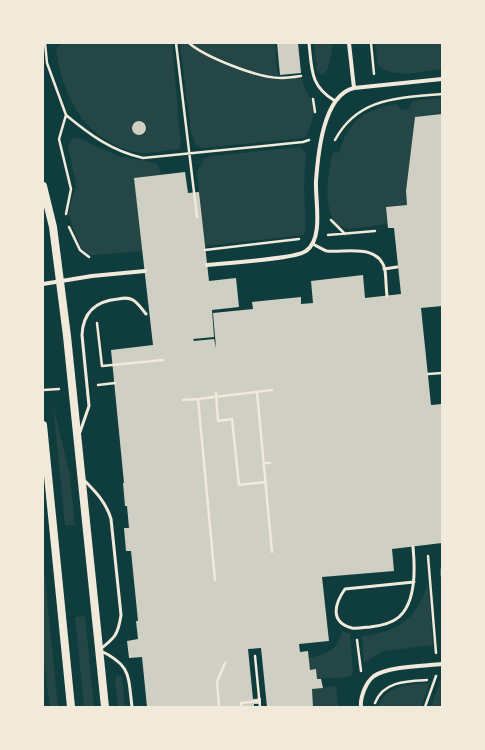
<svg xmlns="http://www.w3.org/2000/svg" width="485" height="750" font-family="'Crimson Pro',serif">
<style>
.green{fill:#244646;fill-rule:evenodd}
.building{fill:#cfcfc3}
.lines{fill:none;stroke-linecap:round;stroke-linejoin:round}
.path{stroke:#f1e9da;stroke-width:2.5}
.service{stroke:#f1e9da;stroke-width:3}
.minor{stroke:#f1e9da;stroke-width:4}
.secondary{stroke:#f1e9da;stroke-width:8}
</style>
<rect width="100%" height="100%" fill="#0f3d3e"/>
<path class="green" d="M62 43H172L181 147 179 149C167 150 154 153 142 153 134 153 124 149 116 145 78 128 61 88 56 49ZM136 121H142L146 124 147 129 144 134 136 135 132 131V125Z
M180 43H275L278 80 302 78C303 87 308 93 311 101 316 112 311 130 304 138L201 148 196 145 191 133Z
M314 43H333L328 69 323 75 319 73 317 70Z
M375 43H442V69C421 71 395 80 378 65Z
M442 98V114L415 118 406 191 407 205 386 207 387 224 349 229 339 226C321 208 328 175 333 152L339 153C348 121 364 110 396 104L402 110 409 109 413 101Z
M79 138 118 156 155 163 159 167 161 175 135 178 143 251 95 255H89L81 248 68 214 76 185 68 146 72 139Z
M300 147 306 153 304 186 306 229 303 235 205 246 197 172 204 159 210 156Z
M53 405 69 471 75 525H65Z
M43 569 45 579 58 707H50L43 654Z
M428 584 433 645 383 651 364 663 362 636C399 632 415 620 428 584Z
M85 616 94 707H84L75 617Z
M342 631 350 634 353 674 348 677 317 679 316 669 310 670 309 658C326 654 339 650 342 631Z
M117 675 122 677 125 707H118L115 679Z
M442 677V707H431Z
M430 683 421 707H378C386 684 409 685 430 683Z
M336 686 338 707H313L312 689Z"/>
<path class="building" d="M277 43H298L301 73 280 75Z
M442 114V306L421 308 431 405 442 404V543L392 549 394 571 322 577 329 641 299 644 300 652 308 651 310 670 316 669 317 679H321L323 688 312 689 313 707H267L261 648 248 649 253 699 261 698V704H254V707H147L142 657 129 658 127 641 138 639 136 621H138L131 551H126L124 528H129L127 506H125L123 483H124L111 350 153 345 134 178 185 172 188 193 199 192 209 281 236 278 239 307 212 310 214 337 193 339 194 341 214 339 216 348 213 313 253 309 252 302 301 297V304L313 303 311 281 363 275 365 298 401 294 394 228H388L386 207 407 205 406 191 415 117Z
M132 128a7 7 0 1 1 14 0a7 7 0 1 1-14 0Z"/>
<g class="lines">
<path class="path" d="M45 43 47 63 66 115 59 139 71 189 66 214
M176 43 197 217
M189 43C205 57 258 78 280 78 287 78 294 77 301 76
M371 43 374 74
M313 99 315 112
M66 115C90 135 112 151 143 158L303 142 309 140
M335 140C358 97 399 98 442 94
M331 220 345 234
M69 227 80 250 89 257
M328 235 375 231
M205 250 299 239
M97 323 102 366 163 360
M428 374 442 373
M98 385 115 383
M43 390 59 389
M257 392 272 552
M216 393 218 421 232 419 239 485 266 482
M183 400 198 399
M264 463H270
M428 556 436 653
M442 569V576
M215 580 198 399 272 390
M357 640 361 671
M255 656 260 707
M375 703C383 681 408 681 427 680
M219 707 217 682 225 663
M242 707 241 703 259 701
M425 707 436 676"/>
<path class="service" d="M309 43C312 70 310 86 335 101
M313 244C317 246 323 250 327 251 346 253 379 243 385 270 386 278 386 287 387 296
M384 269 397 267
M80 432 89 406 82 335C83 312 96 301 118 299 123 298 128 297 133 300 138 303 142 309 146 314
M83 479C95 491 106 502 111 519L121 615C118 635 115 638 99 650 131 665 128 674 132 707
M413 547C415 567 416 602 399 617 392 623 379 626 370 627 365 627 358 629 352 628 329 622 335 603 345 589L414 582"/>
<path class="minor" d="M349 43 354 88
M207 265C225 263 295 259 306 251 324 239 315 200 316 181 318 154 323 95 354 88L442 79
M43 284 92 276 145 271
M361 707C360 697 366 682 374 676 388 666 425 666 442 664"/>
<path class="secondary" d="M43 186 53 227 67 336 105 707
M43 425 71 707"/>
</g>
<rect width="485" height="750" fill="none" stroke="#f1e9da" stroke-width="88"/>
</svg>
